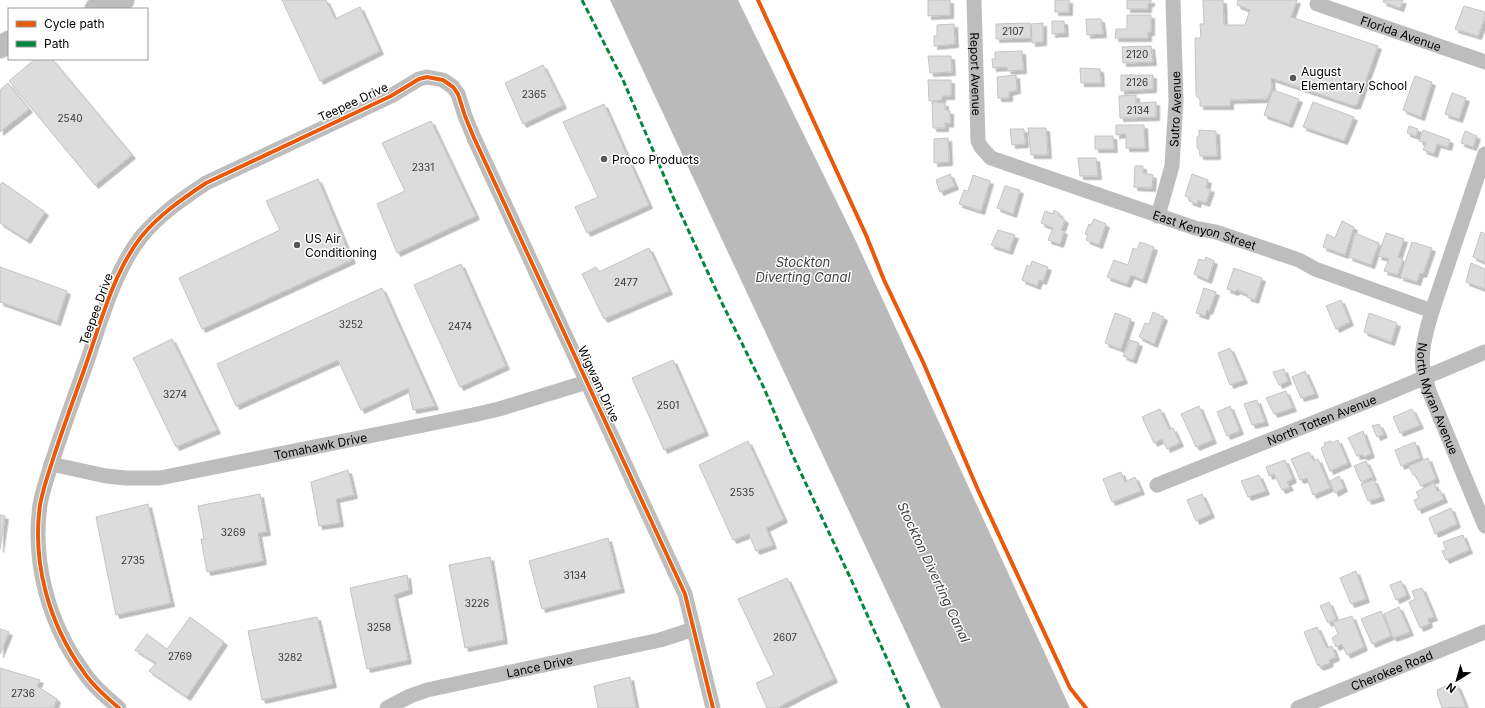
<svg xmlns="http://www.w3.org/2000/svg" width="1485" height="708" font-family="Inter,sans-serif">
<style>
.water{fill:#bababa}
.building{fill:#dcdcdc;stroke:#c4c4c4;filter:url(#shadow)}
.lines{fill:none;stroke-linecap:round;stroke-linejoin:round}
.highway-casing{stroke:#dbdbdb;stroke-width:24}
.minor{stroke:#bdbdbd;stroke-width:15}
.highway{stroke:#bdbdbd;stroke-width:22}
.quiet{stroke:#00873e;stroke-width:3;stroke-dasharray:6 3;stroke-linecap:butt}
.cycleway-casing{stroke:#fff;stroke-width:6}
.cycleway{stroke:#e8590c;stroke-width:4}
.poi-dot{fill:#595959;stroke:#fff;stroke-width:1.5}
.labels{text-anchor:middle;dominant-baseline:central;stroke-width:3;stroke-linejoin:round;paint-order:stroke}
.number-label{font-size:10px;fill:#373737}
.street-label{font-size:12px;fill:#000;stroke:#fff}
.poi-label{font-size:12px;fill:#000;stroke:#fff;text-anchor:start}
.water-label{font-size:13px;font-style:italic;fill:#3e3e3e;stroke:#fff}
</style>
<defs>
<filter id="shadow"><feDropShadow dx="3.5" dy="3.5" stdDeviation="0" flood-color="#0004"/></filter>
</defs>
<rect width="100%" height="100%" fill="#fff"/>
<path class="water" d="M610 0H738L854 237 1070 708H941Z"/>
<path class="building" d="M282 0H326L335 19 360 7 380 51 320 81Z
M928 0H950V15L928 16Z
M1055 0H1069V12H1055Z
M1127 0H1151V3H1148V9H1127Z
M1203 0H1223L1224 25H1245L1250 10 1237 5 1238 0H1297L1291 17 1378 46 1357 105H1354V106L1271 78 1272 88 1267 99 1230 100V106H1200V99L1197 97 1196 94 1195 38H1201L1200 24H1204Z
M1384 0H1403L1400 8 1383 2Z
M1464 6 1485 12V17L1478 36 1455 29Z
M1127 15H1151V32H1148V38H1115L1116 29H1127Z
M1086 19H1101L1103 34 1087 35Z
M1052 21H1064L1065 33 1052 34Z
M1030 23 1031 38 996 39V24Z
M1043 23V42L1032 43 1031 24Z
M954 24 955 44 934 46V36H937V25Z
M1151 46 1153 62 1123 63 1122 47Z
M1022 51 1023 70 1008 71 1007 67 993 68 992 59H995V52Z
M928 56H951L952 72 930 73Z
M35 59H52L132 155 95 185 9 81Z
M543 65 563 105 523 124 505 83Z
M1080 68 1100 69 1101 83H1081Z
M1016 75 1017 90 1009 92V98H998L997 77Z
M1121 75H1153V89L1121 91Z
M1415 76 1432 82 1421 117 1403 110Z
M928 80H951V96H942V100L929 101Z
M8 83 29 109 0 132V90Z
M1273 90 1299 99 1289 124 1264 115Z
M1452 93 1466 98 1459 119 1445 114Z
M1136 95V103L1156 102V117L1120 118 1119 96Z
M932 102 945 103V110L950 111V124L945 123V128H933Z
M1313 102 1354 117 1344 141 1303 127Z
M604 104 649 205 587 233 575 207 598 197 563 122Z
M431 121 476 216 397 253 377 204 405 191 382 143Z
M1116 125H1144L1145 148H1126V134L1116 135Z
M1409 126 1418 129 1416 136 1407 133Z
M1028 128H1046L1048 155H1031Z
M1010 129H1024L1025 144 1012 145Z
M1199 130 1216 131 1217 156H1200L1199 149 1197 148V137L1199 136Z
M1423 130 1450 140 1448 147 1437 144 1434 154 1423 150 1426 143 1419 141Z
M1465 131 1477 136 1473 147 1461 143Z
M1095 136H1113L1114 149H1095Z
M948 138 949 162 934 163V139Z
M1078 158H1096L1098 176H1080Z
M1135 166H1143V173L1153 175 1152 188 1134 187Z
M950 174 955 186 940 192 936 180Z
M1192 174 1208 180 1206 188 1211 189 1206 203 1198 200 1197 204 1189 201 1190 198 1185 196Z
M973 175 990 181 981 211 959 204 964 190 968 191Z
M318 179 352 260 202 329 179 278 280 230 266 201Z
M2 182 45 212 27 240 0 223V186Z
M1005 186 1020 190 1013 214 997 208Z
M1054 210 1060 214 1059 216 1065 220 1061 230 1064 231 1060 244 1048 240 1053 228 1041 223 1045 211 1053 214Z
M1094 219 1106 224 1099 245 1086 240 1088 235 1085 234 1089 224 1091 225Z
M1342 221 1354 227 1345 255 1323 247 1327 234 1335 238Z
M998 230 1015 235 1009 251 991 245Z
M1481 232 1485 234V262L1473 257Z
M1355 233 1379 243 1371 265 1349 257Z
M1386 233 1404 239 1398 257 1403 259 1398 275 1384 271 1389 259 1378 256Z
M1140 242 1154 247 1143 280 1131 275 1127 284 1107 277 1114 260 1128 265 1133 248 1137 250Z
M1412 242 1432 248 1423 274 1420 273 1417 282 1400 277Z
M649 248 669 291 604 319 582 274 596 267 599 272Z
M1206 257 1214 261 1208 280 1194 274 1199 259 1205 261Z
M1032 261 1048 267 1043 281 1039 280 1037 286 1022 280 1027 265 1030 267Z
M1471 263 1485 269V289L1466 282Z
M461 264 506 366 460 387 414 285Z
M0 267 67 291 57 322 0 302Z
M1234 268 1262 278 1255 300 1247 297 1248 295 1237 290 1235 292 1227 289Z
M382 288 435 406 413 410 408 388 361 410 338 360 236 406 217 364Z
M1204 288 1216 292 1209 311 1207 310 1205 316 1196 313Z
M1341 300 1350 322 1336 329 1326 306Z
M1153 312 1164 317 1154 344 1139 337 1145 323 1149 324Z
M1115 313 1131 319 1121 349 1105 343Z
M1369 313 1397 323 1391 342 1364 332Z
M172 339 217 430 176 447 133 358Z
M1130 340 1139 343 1133 360 1123 356Z
M1230 348 1244 380 1230 385 1218 353Z
M673 360 705 432 664 450 632 378Z
M1284 369 1288 381 1279 385 1273 372Z
M1305 371 1315 394 1301 398 1292 377Z
M1286 391 1293 408 1274 414 1266 398Z
M1257 400 1265 422 1252 425 1244 404Z
M1199 406 1213 440 1196 447 1181 414Z
M1230 406 1240 431 1227 436 1217 412Z
M1160 409 1169 429 1173 428 1180 443 1167 449 1162 439 1154 443 1142 417Z
M1412 409 1420 425 1400 433 1393 417Z
M1379 424 1384 434 1377 437 1372 426Z
M1363 431 1371 454 1364 457 1363 455 1357 456 1348 438Z
M1338 440 1348 463 1330 471 1321 448 1325 446 1324 443 1331 441 1332 443Z
M748 441 784 519 766 528 773 545 756 551 749 534 733 540 699 465Z
M1415 442 1420 458 1401 466 1395 450Z
M1309 452 1314 461 1318 459 1330 488 1313 495 1307 478 1300 480 1291 459Z
M1428 458 1436 479 1421 486 1415 475H1413L1409 466Z
M1285 460 1293 479 1287 482 1290 487 1282 490 1274 474 1269 476 1266 467Z
M1366 461 1373 477 1361 482 1354 466Z
M348 470 354 495 336 499 340 523 319 526 311 482Z
M1121 472 1125 482 1135 477 1141 491 1112 502 1103 479Z
M1259 475 1266 491 1248 497 1241 481Z
M1339 476 1344 488 1335 493 1330 481Z
M1374 480 1381 497 1368 501 1361 484Z
M1434 483 1437 491 1440 490 1444 499 1418 510 1414 500 1419 498 1416 492Z
M260 494 267 532 258 533 263 561 207 572 201 539H204L198 506Z
M1202 494 1211 514 1196 521 1187 500Z
M148 504 171 603 116 615 96 517Z
M1451 508 1457 524 1435 534 1429 518Z
M0 515 5 516 0 549Z
M1463 535 1469 550 1446 560 1442 551 1446 550 1443 542Z
M608 538 621 589 542 609 529 561Z
M490 557 504 640 465 648 449 565Z
M1356 571 1366 599 1351 604 1340 578Z
M407 575 409 590 394 595 408 660 367 669 350 588Z
M787 578 834 679 809 691 777 708H767L756 683 774 675 738 599Z
M1401 581 1407 595 1396 600 1390 585Z
M1422 588 1434 617 1428 619 1429 624 1420 628 1409 602 1415 599 1412 591Z
M1329 602 1336 619 1328 623 1320 606Z
M1399 607 1410 632 1393 638 1384 614Z
M1381 611 1391 636 1372 644 1361 619Z
M1352 616 1364 647 1347 655 1342 644 1336 647 1332 638 1338 634 1333 622Z
M190 617 224 642 187 697 149 671 156 663 135 650 147 634 167 649Z
M317 617 333 684 262 700 248 631Z
M1317 627 1327 648 1332 646 1336 657 1329 660 1330 663 1320 667 1319 664 1318 666 1304 632Z
M0 629 9 632 0 654Z
M0 668 40 680 37 686 57 699 54 708H0Z
M630 677 636 708H598L594 686Z
M1454 682 1456 686 1457 685 1466 707 1442 708 1437 693 1438 692 1437 690Z"/>
<g class="lines">
<g class="highway-casing">
<path id="highway" d="M96 9 123 0
M0 47 9 42"/>
</g>
<g class="minor">
<path id="s1" d="M974 0 978 141 981 147 991 158 1195 228 1216 232 1299 260 1315 269 1432 311"/>
<path id="s2" d="M1317 4 1485 62"/>
<path id="s3" d="M1485 154 1432 311C1427 329 1420 350 1423 369 1425 377 1427 384 1429 391L1485 526"/>
<path id="s4" d="M1158 216 1172 166 1176 101 1173 0"/>
<path id="s5" d="M51 464 106 476 126 478H160L473 415 499 409 587 382"/>
<path id="s6" d="M1157 485 1383 395 1485 352"/>
<path d="M119 708C106 697 92 685 83 671 49 624 32 563 40 505 43 488 49 472 54 456 63 428 73 401 83 373 99 329 112 274 141 237 159 215 182 199 206 183L391 96 419 79 427 77 443 80 453 87 458 94 465 116 474 138 685 594 713 708"/>
<path id="s7" d="M387 708 410 696 427 690 660 640 694 629"/>
<path id="s8" d="M1298 708 1485 632"/>
</g>
<use href="#highway" class="highway"/>
<path class="quiet" d="M582 0 623 80 673 197 722 303 764 388 792 454 856 590 909 708"/>
<g class="cycleway-casing">
<path id="cycleway" d="M758 0 866 235 884 280 923 362 978 490 1070 688 1086 708
M119 708C106 697 92 685 83 671 49 624 32 563 40 505 43 488 49 472 54 456 63 428 73 401 83 373 99 329 112 274 141 237 159 215 182 199 206 183L391 96 419 79 427 77 443 80 453 87 458 94 465 116 474 138 685 594 713 708"/>
</g>
<use href="#cycleway" class="cycleway"/>
</g>
<g class="poi-dot">
<circle cx="1293" cy="78" r="4"/>
<circle cx="604" cy="159" r="4"/>
<circle cx="297" cy="245" r="4"/>
</g>
<g class="labels">
<g class="number-label">
<text x="1013" y="31">2107</text>
<text x="1137" y="54">2120</text>
<text x="1137" y="82">2126</text>
<text x="534" y="94">2365</text>
<text x="1138" y="110">2134</text>
<text x="70" y="118">2540</text>
<text x="423" y="167">2331</text>
<text x="626" y="282">2477</text>
<text x="351" y="324">3252</text>
<text x="460" y="326">2474</text>
<text x="175" y="394">3274</text>
<text x="668" y="405">2501</text>
<text x="742" y="492">2535</text>
<text x="233" y="532">3269</text>
<text x="133" y="560">2735</text>
<text x="575" y="575">3134</text>
<text x="477" y="603">3226</text>
<text x="379" y="627">3258</text>
<text x="785" y="637">2607</text>
<text x="180" y="656">2769</text>
<text x="290" y="657">3282</text>
<text x="23" y="693">2736</text>
</g>
<g class="street-label">
<text stroke="none"><textPath href="#s2" startOffset="89">Florida Avenue</textPath></text>
<text stroke="none"><textPath href="#s1" startOffset="74">Report Avenue</textPath></text>
<text transform="translate(353 102) rotate(-25)">Teepee Drive</text>
<text stroke="none"><textPath href="#s4" startOffset="109">Sutro Avenue</textPath></text>
<text stroke="none"><textPath href="#s1" startOffset="388">East Kenyon Street</textPath></text>
<text transform="translate(96 309) rotate(-70)">Teepee Drive</text>
<text transform="translate(599 384) rotate(65)">Wigwam Drive</text>
<text stroke="none"><textPath href="#s3" startOffset="257">North Myran Avenue</textPath></text>
<text stroke="none"><textPath href="#s6" startOffset="177">North Totten Avenue</textPath></text>
<text stroke="none"><textPath href="#s5" startOffset="274">Tomahawk Drive</textPath></text>
<text stroke="none"><textPath href="#s7" startOffset="159">Lance Drive</textPath></text>
<text stroke="none"><textPath href="#s8" startOffset="101">Cherokee Road</textPath></text>
</g>
<g class="poi-label">
<text x="1301" y="71">August<tspan x="1301" dy="14">Elementary School</tspan></text>
<text x="612" y="159">Proco Products</text>
<text x="305" y="238">US Air<tspan x="305" dy="14">Conditioning</tspan></text>
</g>
<g class="water-label">
<text x="803" y="262">Stockton<tspan x="803" dy="15">Diverting Canal</tspan></text>
<text transform="translate(934 572) rotate(65)">Stockton Diverting Canal</text>
</g>
</g>
<rect x="8" y="8" width="140" height="52" fill="#ffffff" stroke="#999999"/>
<rect x="16" y="21" width="20" height="6" fill="#e8590c" stroke="#999999"/>
<text x="44" y="28" font-size="12" fill="#000000">Cycle path</text>
<rect x="16" y="41" width="20" height="6" fill="#00873e" stroke="#999999"/>
<text x="44" y="48" font-size="12" fill="#000000">Path</text>
<g transform="translate(1457 680) rotate(217)" stroke="#ffffff" stroke-width="3" paint-order="stroke">
<path d="M0-3L7 15L0 10L-7 15Z" fill="#000000"/>
<text y="-6" font-size="11" font-weight="bold" text-anchor="middle" fill="#000000">N</text>
</g>
</svg>
